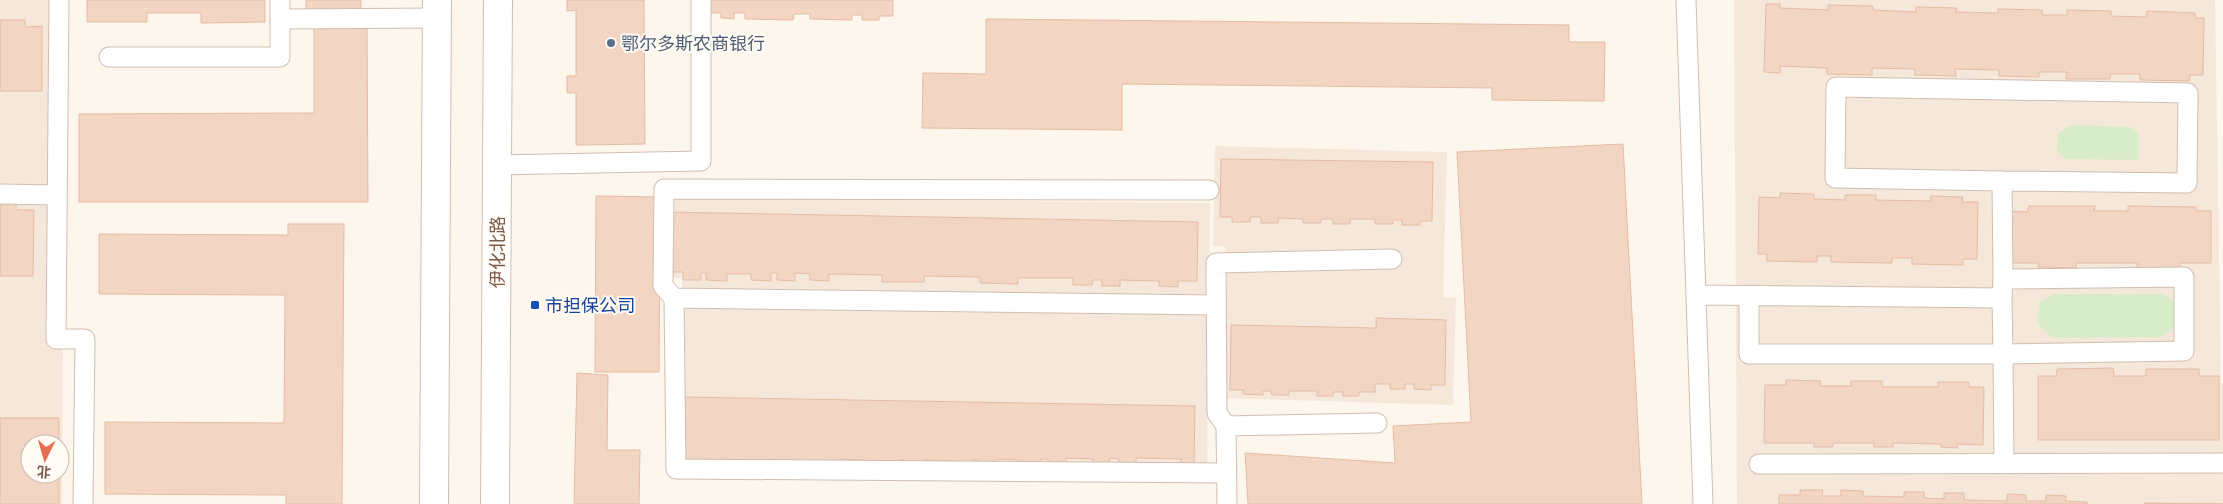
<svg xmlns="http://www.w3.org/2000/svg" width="2223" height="504" font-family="'IBM Plex Sans','Noto Sans SC',sans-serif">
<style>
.residential{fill:#f5e8da;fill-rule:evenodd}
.green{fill:#d8ecc9}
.building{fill:#f3d5c3;stroke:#e6bba3}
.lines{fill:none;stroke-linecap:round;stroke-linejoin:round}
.service-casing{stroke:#d1beb0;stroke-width:21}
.tertiary-casing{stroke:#d1beb0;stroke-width:30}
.service{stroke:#fff;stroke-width:19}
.tertiary{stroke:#fff;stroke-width:28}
.service-dot{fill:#5c6f8a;stroke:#fffaf3;stroke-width:2}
.transit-dot{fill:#1a4fb4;stroke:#fffaf3;stroke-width:2}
.labels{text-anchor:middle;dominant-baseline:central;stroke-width:4;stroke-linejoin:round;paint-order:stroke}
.service-label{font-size:18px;fill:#4e5e75;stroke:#fffaf3;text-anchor:start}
.street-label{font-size:18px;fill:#7a5c4d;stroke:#fffaf3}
.transit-label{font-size:18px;fill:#164399;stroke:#fffaf3;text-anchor:start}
</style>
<rect width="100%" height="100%" fill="#fdf6ec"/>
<path class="residential" d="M0 0H65L62 504H0ZM30 444H60V474H30Z
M1734 0H2215L2221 383H2223V504H1737Z
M1215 146 1447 152 1443 297 1456 298 1453 405 1221 398 1225 246H1213Z
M666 198 1210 203 1207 471 680 465 682 278 664 277Z"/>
<path class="green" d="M2071 125 2131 127 2139 133V160L2065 159 2057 151 2058 134Z
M2053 294H2164L2176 303 2174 328 2161 337 2052 338 2037 323 2040 303Z"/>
<path class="building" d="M87 0H265V22L201 23V13H147V22H87Z
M306 0H361V11H306Z
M567 0H644L645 144 576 145V93H567V76H576V10L567 11Z
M707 0H893V16H879V20H862V15H852V20L810 19V14H794L793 20 745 19V13H734V19L721 18V13H706Z
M1766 4H1780V8L1828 10V5L1873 6V10L1916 12V7L1957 8 1956 12 1998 13V9L2042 10V15H2067V10L2111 11V16L2146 17 2147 11 2195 13V18H2204L2203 75H2190L2189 81 2140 80V74H2110V79H2066L2067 72H2039V77L1999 76V70L1955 69 1956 76 1915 75V69L1872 68V75L1827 74V68L1780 66V73L1764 72Z
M986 19 1569 25V42H1605L1604 101 1492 100V88L1122 84V130L922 128 923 73 986 74Z
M0 20H25V27L42 26V91H0Z
M314 26 367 27 368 202H79V114L314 113Z
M1623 144 1642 504H1248L1245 453 1395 463 1393 426 1471 422 1457 152Z
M1221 159 1433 162 1432 221H1420V225H1402V220H1393V224H1375V219H1350V224H1333V219H1321V223H1303V219L1278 218V223H1261V217H1250V222H1232V217H1220Z
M1780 193 1814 194V199L1845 200V195H1876V200L1931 201V196L1963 197 1962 202H1978L1977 259H1963V265L1912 264V258H1892V263L1831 262V256H1817V262L1767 261V254H1758L1759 197 1780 198Z
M596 196 660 197 659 372H595Z
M0 203H16V210H34L33 276H0Z
M2029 206H2095L2094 211H2128V206L2196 207V211H2211V263H2180V268H2137V263H2076V268L2038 267V263H2008V211L2027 212Z
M667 212 1198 222 1197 281H1178V287L1159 286V281L1120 280V286H1102V280H1093L1092 285H1073V278H1018V284L980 283V277L924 276V282H882V275L829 274V281L810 280V274L795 273V281L777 280V273H771V281L751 280V274H727V281L706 280V273H701V280H683V272H666Z
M288 224H344L342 504H286V495L105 494V422L284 423 285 295 99 294V234L288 235Z
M1376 318 1446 320 1445 385H1431V390L1414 389V384H1405V389H1390V384H1375V392H1359V396H1343V392H1333V396H1317V391H1289V395H1272L1271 391H1263V395L1243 394V390H1230L1231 325 1376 328Z
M2113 368 2114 376H2146V369H2199V376H2219V440H2038V376H2056L2057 369Z
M577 373 608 375 607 450H640L639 504H574Z
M1786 380 1821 381 1820 386H1851V381H1882V387H1938V382H1969V387H1984L1983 445 1957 444V448L1941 447V444L1893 443V447H1874V443H1833V447H1814V443H1764L1765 385H1786Z
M683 397 1195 406 1194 464 1181 463V459L1136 458V463H1119V459L1110 458 1109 464H1093V459L1066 458V464L1048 463V459H1041V465L1022 464V460L997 459 996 465 978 464V460H972V466L952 465 953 461 924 460V465H905L906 460H899V465H879V461L841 459 840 464H818V460H811V465L785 464V460H767V465L747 460 719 459V465L682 460Z
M0 418H59V444H30V474H59V504H0Z
M1800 490H1823L1822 496H1841V490L1863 491V496L1904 497V492H1924V498L1944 499V493H1964V500L2007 501V494L2026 495V501H2046V495L2066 496 2065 501 2087 502V504H1779V495H1800Z
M2145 503 2223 504H2144Z"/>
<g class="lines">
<g class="service-casing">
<path id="service" d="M59 0 56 339H85L83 504
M280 0V19L437 18
M1686 0 1703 504
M109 57H280V19
M497 165 701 161V0
M2002 181 1835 178 1836 87 2188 93 2187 183 2002 181 2003 279
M0 194 57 195
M1696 295 2002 298 2003 279 2184 277V351L2003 354 2002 298
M1749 296V354H2003L2004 464
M674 298 663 286 664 189 1209 190
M1216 305 674 298 676 469 1227 473
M1226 426 1217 413 1216 263 1392 259
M1759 464 2223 463
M1227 504 1226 426 1377 423"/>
</g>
<g class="tertiary-casing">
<path id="tertiary" d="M434 504 437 0
M495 504 498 0"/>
</g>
<use href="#service" class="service"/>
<use href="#tertiary" class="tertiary"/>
</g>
<circle class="service-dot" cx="611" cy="43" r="5"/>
<rect class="transit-dot" x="530" y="300" width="10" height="10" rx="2.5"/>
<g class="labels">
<g class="service-label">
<text x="621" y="43">鄂尔多斯农商银行</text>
</g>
<g class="street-label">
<text transform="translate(497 252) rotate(-90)">伊化北路</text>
</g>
<g class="transit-label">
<text x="545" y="305">市担保公司</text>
</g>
</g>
<g transform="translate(45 459) rotate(185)"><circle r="24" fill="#fffaf3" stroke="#cabbb1"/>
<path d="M0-4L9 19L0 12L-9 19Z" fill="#e76f51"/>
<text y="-8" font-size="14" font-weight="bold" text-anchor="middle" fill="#7a5c4d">北</text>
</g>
</svg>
